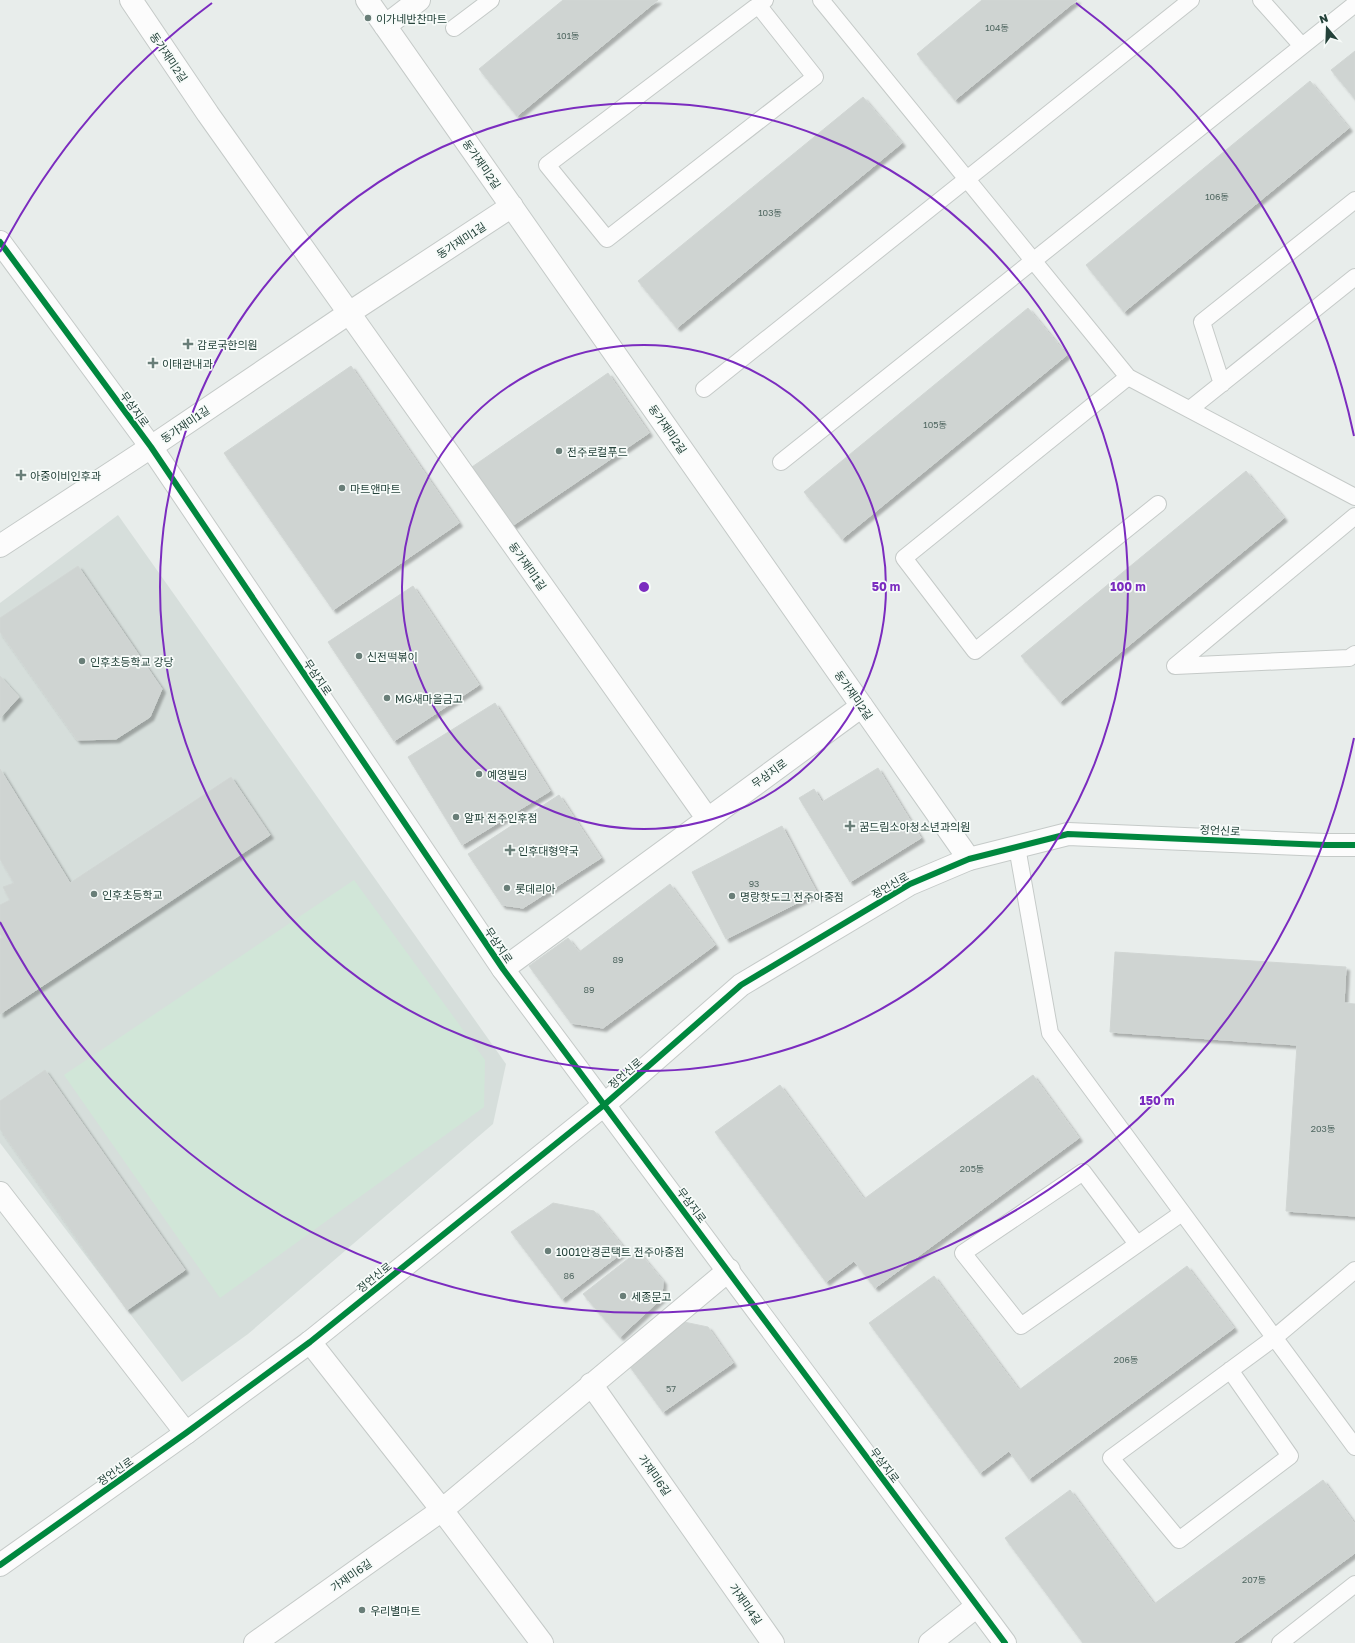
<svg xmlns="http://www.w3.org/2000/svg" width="1355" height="1643" font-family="'Golos Text','Noto Sans KR',sans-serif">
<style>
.built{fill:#d6dedb}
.garden{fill:#d1e6d8}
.building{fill:#cfd4d2;stroke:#d1d6d4;filter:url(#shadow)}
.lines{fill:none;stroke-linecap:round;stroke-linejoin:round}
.service-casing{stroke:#c5cac8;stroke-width:18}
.minor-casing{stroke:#c5cac8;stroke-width:24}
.tertiary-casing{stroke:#c5cac8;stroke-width:24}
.service{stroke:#fcfcfc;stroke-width:16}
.minor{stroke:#fcfcfc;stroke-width:22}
.tertiary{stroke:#fcfcfc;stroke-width:22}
.cycleway-casing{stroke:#f7fbf9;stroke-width:8}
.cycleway{stroke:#00873e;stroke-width:6}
.ring{fill:none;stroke:#7b2cbf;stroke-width:2}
.poi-dot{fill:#697e78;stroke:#f7fbf9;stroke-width:1.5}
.labels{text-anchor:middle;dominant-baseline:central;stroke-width:3.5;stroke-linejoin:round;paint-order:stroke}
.number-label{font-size:9px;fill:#506761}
.poi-label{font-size:11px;fill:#24423a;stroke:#f7fbf9;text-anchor:start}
.street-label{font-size:11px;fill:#24423a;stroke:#f7fbf9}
.centre{fill:#7b2cbf;stroke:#f7fbf9;stroke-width:2}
.ring-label{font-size:12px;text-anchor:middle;font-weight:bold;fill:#7b2cbf;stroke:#f7fbf9;stroke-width:3.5;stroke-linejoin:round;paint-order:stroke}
</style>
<defs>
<filter id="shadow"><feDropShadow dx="3.5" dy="3.5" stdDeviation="1" flood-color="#0004"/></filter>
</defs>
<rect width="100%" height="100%" fill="#e8edeb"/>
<path class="built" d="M118 515 506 1064 493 1124 248 1334 182 1382 0 1143V603Z"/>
<path class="garden" d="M354 880 485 1060 484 1107 220 1298 64 1075Z"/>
<path class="building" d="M563 0H658L517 116 479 69Z
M982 0H1077L955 100 917 54Z
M1355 51V99L1331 70Z
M1310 81 1349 128 1124 312 1086 265Z
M863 97 902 143 677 328 638 281Z
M1028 308 1067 355 842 539 804 492Z
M351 366 459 523 333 610 224 453Z
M608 373 649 433 509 528 469 469Z
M1246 471 1284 518 1060 702 1021 656Z
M78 566 162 689 150 717 116 739 77 740 0 632V618Z
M413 586 479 685 394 741 328 642Z
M0 676 19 697 0 718Z
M495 703 550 791 462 845 408 757Z
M878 768 921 838 850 882 799 798 814 789 822 802Z
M0 769 70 883 231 777 270 835 0 1014V939L3 937 0 934V905L10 900 3 887 14 883 0 859Z
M559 795 601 858 523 908 502 905 468 854Z
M782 826 817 893 726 939 692 872Z
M670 884 715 945 603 1028 571 1023 529 966 568 938 579 952Z
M1115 952 1346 967 1344 1003 1355 1004V1216L1286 1211 1297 1045 1110 1032Z
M45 1070 185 1270 127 1310 0 1129V1101Z
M1033 1075 1079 1138 875 1288 854 1261 826 1282 715 1132 780 1085 864 1199Z
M553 1203 594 1211 626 1250 562 1299 511 1232Z
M638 1251 663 1281 662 1298 620 1337 583 1294Z
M1187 1266 1234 1328 1029 1479 1009 1451 980 1473 869 1323 934 1276 1019 1390Z
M684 1322 708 1327 733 1363 663 1412 628 1364Z
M1323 1480 1355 1524V1553L1233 1643H1083L1005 1538 1070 1490 1154 1604Z"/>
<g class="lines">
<g class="service-casing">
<path id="service" d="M821 0 1128 377 1355 497
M1261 0 1302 46
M758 5 815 77 607 239 547 165 765 0
M454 28 491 0
M1128 377 904 558 975 651 1158 504
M1222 384 1202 322 1355 200
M704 389 1191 0
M1190 409 1355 277
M781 462 1355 4
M1355 516 1175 666 1349 658 1355 654
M1017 847 1050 1033 1355 1447
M1137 1244 1083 1172 963 1253 1021 1326 1182 1213
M1230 1370 1290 1456 1179 1540 1111 1458 1274 1338 1355 1270
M1280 1643 1355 1584"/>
</g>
<g class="minor-casing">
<path id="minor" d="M131 0 208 114 707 818
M367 0 969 859
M385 26 419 0
M0 546 151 447 349 313 512 206
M503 969 862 706
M0 1193 186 1433
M310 1342 442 1510 542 1643
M591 1384 773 1643
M255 1643 442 1510 729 1270
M930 1643 977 1606"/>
</g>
<g class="tertiary-casing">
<path id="tertiary" d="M0 242 151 447 503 969 1005 1643
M0 1565 186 1433 310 1342 604 1105 741 985 910 884 969 859 1068 834 1325 845H1355"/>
</g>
<use href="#service" class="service"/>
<use href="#minor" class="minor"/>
<use href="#tertiary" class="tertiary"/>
<g class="cycleway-casing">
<path id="cycleway" d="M0 242 151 447 503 969 1005 1643
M0 1565 186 1433 310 1342 604 1105 741 985 910 884 969 859 1068 834 1325 845H1355"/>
</g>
<use href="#cycleway" class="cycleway"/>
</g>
<g class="ring">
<circle cx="644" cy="587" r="242"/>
<circle cx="644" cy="587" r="484"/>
<path d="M1354 738A726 726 0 0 1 0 922M0 252A726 726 0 0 1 212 3M1076 3A726 726 0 0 1 1354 436"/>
</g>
<g class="poi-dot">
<circle cx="368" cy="18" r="4"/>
<path d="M186 338h4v4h4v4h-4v4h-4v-4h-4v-4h4z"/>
<path d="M151 357h4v4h4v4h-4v4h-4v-4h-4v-4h4z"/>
<circle cx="559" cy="451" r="4"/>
<path d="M19 469h4v4h4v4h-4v4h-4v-4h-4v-4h4z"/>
<circle cx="342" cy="488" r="4"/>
<circle cx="359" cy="656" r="4"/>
<circle cx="82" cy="661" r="4"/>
<circle cx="387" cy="698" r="4"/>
<circle cx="479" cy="774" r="4"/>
<circle cx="456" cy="817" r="4"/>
<path d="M848 820h4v4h4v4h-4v4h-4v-4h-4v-4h4z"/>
<path d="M508 844h4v4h4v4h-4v4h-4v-4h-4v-4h4z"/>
<circle cx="507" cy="888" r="4"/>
<circle cx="94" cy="894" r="4"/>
<circle cx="732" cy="896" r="4"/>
<circle cx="548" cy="1251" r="4"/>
<circle cx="623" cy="1296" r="4"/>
<circle cx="362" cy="1610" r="4"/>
</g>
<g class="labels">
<g class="number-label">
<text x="997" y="27">104동</text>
<text x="568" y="35">101동</text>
<text x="1217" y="196">106동</text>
<text x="770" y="212">103동</text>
<text x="935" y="424">105동</text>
<text x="754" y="883">93</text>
<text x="618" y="959">89</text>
<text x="589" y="989">89</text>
<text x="1323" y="1128">203동</text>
<text x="972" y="1168">205동</text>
<text x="569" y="1275">86</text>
<text x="1126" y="1359">206동</text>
<text x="671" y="1388">57</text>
<text x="1254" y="1579">207동</text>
</g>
<g class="poi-label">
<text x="376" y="18">이가네반찬마트</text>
<text x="197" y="344">감로국한의원</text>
<text x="162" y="363">이태관내과</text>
<text x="567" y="451">전주로컬푸드</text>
<text x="30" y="475">아중이비인후과</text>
<text x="350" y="488">마트앤마트</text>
<text x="367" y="656">신전떡볶이</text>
<text x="90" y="661">인후초등학교 강당</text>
<text x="395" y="698">MG새마을금고</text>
<text x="487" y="774">예영빌딩</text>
<text x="464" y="817">알파 전주인후점</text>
<text x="859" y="826">꿈드림소아청소년과의원</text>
<text x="518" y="850">인후대형약국</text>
<text x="515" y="888">롯데리아</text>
<text x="102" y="894">인후초등학교</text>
<text x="740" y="896">명랑핫도그 전주아중점</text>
<text x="556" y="1251">1001안경콘택트 전주아중점</text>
<text x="631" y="1296">세종문고</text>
<text x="370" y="1610">우리별마트</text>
</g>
<g class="street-label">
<text transform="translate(169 57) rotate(56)">동가재미2길</text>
<text transform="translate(482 164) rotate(55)">동가재미2길</text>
<text transform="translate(461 240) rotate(-33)">동가재미1길</text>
<text transform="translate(135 409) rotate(54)">무삼지로</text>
<text transform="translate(185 424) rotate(-34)">동가재미1길</text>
<text transform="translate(668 429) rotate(55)">동가재미2길</text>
<text transform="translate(528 566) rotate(55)">동가재미1길</text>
<text transform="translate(318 677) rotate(56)">무삼지로</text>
<text transform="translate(854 695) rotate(55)">동가재미2길</text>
<text transform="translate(769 773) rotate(-36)">무삼지로</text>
<text transform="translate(1220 830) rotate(3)">정언신로</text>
<text transform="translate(890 885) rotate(-30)">정언신로</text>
<text transform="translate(499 945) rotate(56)">무삼지로</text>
<text transform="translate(625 1073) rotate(-41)">정언신로</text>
<text transform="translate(692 1205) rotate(53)">무삼지로</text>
<text transform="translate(374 1277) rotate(-39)">정언신로</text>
<text transform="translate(885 1465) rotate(53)">무삼지로</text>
<text transform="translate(115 1471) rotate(-35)">정언신로</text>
<text transform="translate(655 1475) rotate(55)">가재미6길</text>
<text transform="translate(351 1575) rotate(-35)">가재미6길</text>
<text transform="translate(746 1604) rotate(55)">가재미4길</text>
</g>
</g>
<circle cx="644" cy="587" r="6" class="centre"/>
<g class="ring-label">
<text x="886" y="591">50 m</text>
<text x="1128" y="591">100 m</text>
<text x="1157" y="1105">150 m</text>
</g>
<g transform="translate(1327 28) rotate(341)" stroke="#f7fbf9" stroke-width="3" paint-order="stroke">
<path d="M0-3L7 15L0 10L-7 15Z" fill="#24423a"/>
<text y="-6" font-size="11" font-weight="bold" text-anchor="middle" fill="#24423a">N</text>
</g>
</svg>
